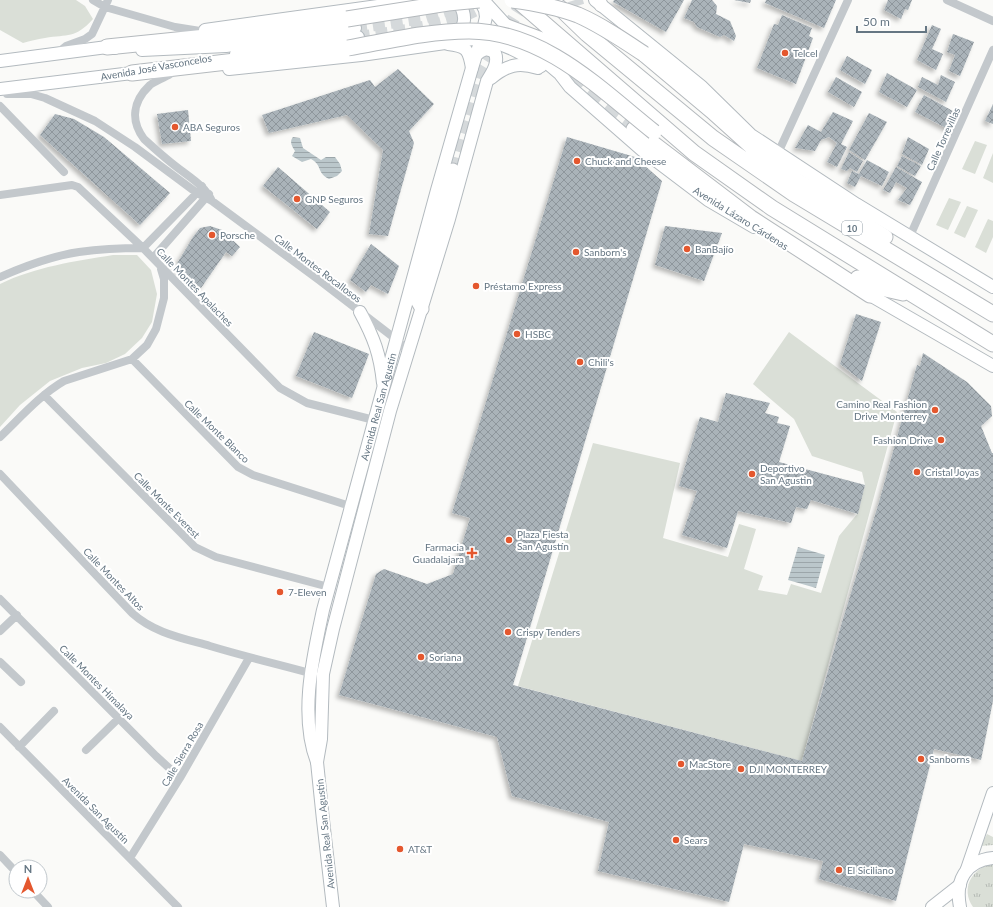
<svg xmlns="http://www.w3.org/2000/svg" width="993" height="907" font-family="Lato,sans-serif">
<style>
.grass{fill:url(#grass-tufts)}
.park{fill:#dadfd7}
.water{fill:url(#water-rules)}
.building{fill:url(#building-cross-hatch);filter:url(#shadow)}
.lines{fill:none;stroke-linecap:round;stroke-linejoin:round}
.secondary-tunnel{stroke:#d5d9db;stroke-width:12;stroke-dasharray:12 6;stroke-linecap:butt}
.primary-tunnel{stroke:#d5d9db;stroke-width:13;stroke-dasharray:13 6;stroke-linecap:butt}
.highway-tunnel{stroke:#d5d9db;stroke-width:15;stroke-dasharray:15 8;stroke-linecap:butt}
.secondary-casing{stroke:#b3babf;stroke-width:14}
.primary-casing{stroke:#b5babe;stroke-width:15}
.highway-casing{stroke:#b4b9bd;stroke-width:17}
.street{stroke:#c3c8cc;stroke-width:8}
.secondary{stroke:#fff;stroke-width:12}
.primary{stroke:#fff;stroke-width:13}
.highway{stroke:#fff;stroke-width:15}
.highway-bridge-casing{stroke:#b4b9bd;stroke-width:17;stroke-linecap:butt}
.highway-bridge{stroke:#fff;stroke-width:15}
.poi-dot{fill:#e4572e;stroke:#fff;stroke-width:1.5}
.labels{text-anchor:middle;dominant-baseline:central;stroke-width:4;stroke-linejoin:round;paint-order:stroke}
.shield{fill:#fff;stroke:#939fa8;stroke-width:1}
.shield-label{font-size:9px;font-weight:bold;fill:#657683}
.poi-label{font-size:10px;fill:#657683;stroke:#fff;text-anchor:start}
.street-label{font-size:10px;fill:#657683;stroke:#fff}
</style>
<defs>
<pattern id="grass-tufts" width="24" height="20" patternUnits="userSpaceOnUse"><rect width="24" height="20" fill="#dadfd7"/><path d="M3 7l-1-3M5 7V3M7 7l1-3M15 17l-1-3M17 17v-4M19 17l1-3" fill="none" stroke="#b4b9b4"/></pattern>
<pattern id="water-rules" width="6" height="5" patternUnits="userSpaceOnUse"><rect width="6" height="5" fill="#bbc7cb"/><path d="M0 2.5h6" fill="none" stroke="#9ca6aa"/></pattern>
<pattern id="building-cross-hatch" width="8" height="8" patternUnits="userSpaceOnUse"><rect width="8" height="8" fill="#aab3b9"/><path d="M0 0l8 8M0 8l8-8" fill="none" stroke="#8e969c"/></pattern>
<filter id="shadow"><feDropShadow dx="-3" dy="3" stdDeviation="2" flood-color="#0004"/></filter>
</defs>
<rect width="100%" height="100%" fill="#fafaf8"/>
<path class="grass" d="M987 834 993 837V845L981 846Z
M993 864V907H973C960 889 972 867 993 864Z"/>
<path class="park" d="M0 0H76L85 6 93 19C75 39 68 34 45 38 37 39 30 41 23 43L0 30Z
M975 141 987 145 975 174 962 169Z
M993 153V183L983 178Z
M949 198 961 202 948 230 936 225Z
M967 206 978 210 965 238 954 233Z
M988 219 993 221V237L986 253 975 247Z
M113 255H137L151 270 157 294 152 322 142 338 125 354 106 363 82 368 50 381 20 405 0 427V284C35 267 75 261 113 255Z
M789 332 897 412 802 761 518 686 593 443 680 463 663 538 728 557 739 524 756 529 744 569 763 576 758 590 787 595 791 584 821 593 839 536 858 513 865 485 862 472 812 456 794 419 753 384Z"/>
<path class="water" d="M293 137 300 138 303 148 321 160 326 157H335L340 164 342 171 337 176 329 179C316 172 323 166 311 159L302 162 292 156 295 151C292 146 289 142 293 137Z
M798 547 825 555 816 588 788 580Z"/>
<path class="building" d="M614 0H684L666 32 613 2Z
M692 0H712L717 6 716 14 730 21 736 36 734 41 724 35 720 37 697 27 694 22 684 18Z
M734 0H751L750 3Z
M766 0H836L824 28 765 3Z
M888 0H912L908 10 905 9 901 19 884 10Z
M782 15 812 28 809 36 813 38 796 84 757 68 774 24 778 25Z
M932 25 941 29 932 49 943 54 936 70 917 60Z
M953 34 974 42 960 76 949 71 955 55 947 52Z
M847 56 872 70 865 84 840 70Z
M398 69 434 104 409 131 414 143 388 236 369 234 383 150 347 115 269 133 262 115 370 80 375 87Z
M887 73 917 90 907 107 879 92Z
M941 75 955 82 946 102 918 87 922 77 938 85Z
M836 77 862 92 854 107 828 92Z
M924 95 960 115 952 131 915 112Z
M993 104V124L985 121Z
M188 110 191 141 162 144 157 114Z
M833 112 853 121 841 144 847 147 837 167 827 162 837 143 829 137 821 140 815 151 795 148 808 125 821 132Z
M869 113 887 122 865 160 849 150Z
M55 114 74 119 104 137 170 193 140 225 40 135Z
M567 137 635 157 662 181 513 685 802 761 843 619 879 502 917 365 920 366 923 353 967 382 991 406 992 416 981 426 992 453H993V701L981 760 934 749 896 901 819 879 823 861 744 844 729 902 598 871 609 822 512 796 497 737 339 695 376 574 384 569 427 584 453 574 470 518 452 513Z
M908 137 929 149 922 165 902 154Z
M849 152 863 161 857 172 850 168 847 171 841 169Z
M902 156 921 166 915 176 897 166Z
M867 160 889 172 882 186 861 176 855 187 847 183 852 171 859 174Z
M278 167 330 212 317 229 263 186Z
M896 167 922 182 910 205 898 200 907 188 896 182 890 193 883 190Z
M210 226 222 230 240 247 232 256 226 252 201 288 175 267 193 237 200 228Z
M665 226 722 233 704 281 655 265Z
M371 244 399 266 388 294 371 285 366 292 350 280Z
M856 314 881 322 862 381 840 364Z
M314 332 369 354 352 398 296 376Z
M726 393 770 403 765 413 779 417 777 423 790 426 779 462 865 485 858 514 811 500 807 509 796 507 791 523 738 511 727 548 682 535 697 491 679 486 700 417 718 422Z"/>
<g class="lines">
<path class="secondary-tunnel" d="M355 28 423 18 458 7
M358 37C399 31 459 26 492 0"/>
<path class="primary-tunnel" d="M453 170 483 68 525 0"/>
<path class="highway-tunnel" d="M575 0 577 6
M559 57C562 62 564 67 567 71 581 91 614 114 634 129"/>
<g class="secondary-casing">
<g id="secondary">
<path d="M483 0 513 33"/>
<path d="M595 0 702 87 751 135 856 204 993 287"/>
<path d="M205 30 399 3 409 0"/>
<path d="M454 36C468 26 466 13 457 0"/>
<path d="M448 44C467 46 469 50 472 68"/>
<path d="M528 47 560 74 570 87 642 150 708 200 754 227"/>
<path d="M142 50 226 46 355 28"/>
<path d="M236 54 358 37"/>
<path d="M0 61 107 47 115 48"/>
<path d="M229 69 361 55 473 39C497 39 521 52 541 66"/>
<path d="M491 78C507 65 518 62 538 68"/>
<path d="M0 89 132 73 139 71"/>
<path d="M863 291 993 366"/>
<path d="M360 312C374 338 380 354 383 383"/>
<path id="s1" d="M317 762C299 715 313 657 323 610L437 190 472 68 481 39 486 17 485 10 480 0"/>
<path d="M967 869 993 793"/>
<path d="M333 907 323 820 317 762 321 739 323 674 333 629 390 411 449 219 487 81C492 73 499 63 495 53 488 47 482 49 476 55"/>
<path d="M932 907 960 885"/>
<path d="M960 907C955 881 965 861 993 858"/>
</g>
</g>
<g class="primary-casing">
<path id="primary" d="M599 0 601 5
M422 309 418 302V295L453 170"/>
</g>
<g class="highway-casing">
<path id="highway" d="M517 0 694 153 772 208 993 344
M559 7 587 34 713 138 794 194 993 314
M507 27 571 51
M107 47 236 34 347 19
M644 54 712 111 762 156 796 180 885 237
M132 73 348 48
M634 129 751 218 870 295
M858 278 881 288 903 293"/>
</g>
<path class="street" d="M93 0 105 7 175 27 200 31
M947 0 993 21
M56 54 66 46 85 39 92 34 108 0
M169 75C163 78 155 81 150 85 133 101 130 120 144 139 156 150 168 161 182 171 194 180 205 187 212 201
M7 94H31L45 98 95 121 135 147 197 193 212 201 319 280 397 340 409 353
M0 106 64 172
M778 153 848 0
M0 195 72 185 78 187 143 248 280 388 307 403 374 420
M910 236 993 50
M153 258 209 194
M0 277C25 266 52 256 79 252 100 249 122 248 143 248L193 197 202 186
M132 359 238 467 253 475 350 506
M44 395 195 547 216 557 329 587
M0 437C20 418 40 395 64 381L132 359 147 345 156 329 164 298V279L161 269
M0 474 132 613C154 633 182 638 210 646 243 656 277 664 310 673
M0 599 156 756 180 778
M0 631 17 615
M0 662 21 682
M0 727 178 907
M19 747 54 711
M86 750 119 718
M0 855 16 872
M130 858 180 778 249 658
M33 891 48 907"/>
<use href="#secondary" class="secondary"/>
<use href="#primary" class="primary"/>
<use href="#highway" class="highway"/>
<g class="highway-bridge-casing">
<path id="highway-bridge" d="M512 0C535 3 557 7 578 15 601 25 623 40 644 54
M347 19 448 3 479 0
M348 48C388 41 428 31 469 31 544 31 600 89 654 132"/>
</g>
<use href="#highway-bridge" class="highway-bridge"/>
</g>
<g class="poi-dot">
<circle cx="785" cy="53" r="4"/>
<circle cx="175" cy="127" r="4"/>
<circle cx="577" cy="161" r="4"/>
<circle cx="297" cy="199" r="4"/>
<circle cx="212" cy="235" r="4"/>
<circle cx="687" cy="249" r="4"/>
<circle cx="576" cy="252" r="4"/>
<circle cx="476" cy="286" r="4"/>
<circle cx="517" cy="334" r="4"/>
<circle cx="580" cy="362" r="4"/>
<circle cx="935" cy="410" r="4"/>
<circle cx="941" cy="440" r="4"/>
<circle cx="917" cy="472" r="4"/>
<circle cx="752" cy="474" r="4"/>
<circle cx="509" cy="540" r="4"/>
<path d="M470 547h4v4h4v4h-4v4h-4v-4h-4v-4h4z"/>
<circle cx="280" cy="592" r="4"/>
<circle cx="508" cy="632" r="4"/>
<circle cx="421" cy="657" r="4"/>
<circle cx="921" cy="759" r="4"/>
<circle cx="681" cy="764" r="4"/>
<circle cx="741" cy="769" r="4"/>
<circle cx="676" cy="840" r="4"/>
<circle cx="400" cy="849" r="4"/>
<circle cx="839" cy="870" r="4"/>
</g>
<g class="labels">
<rect class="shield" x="842" y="221" width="20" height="14" rx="3"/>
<g class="shield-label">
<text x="852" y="228">10</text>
</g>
<g class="poi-label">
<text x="793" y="53">Telcel</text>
<text x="183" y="127">ABA Seguros</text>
<text x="585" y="161">Chuck and Cheese</text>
<text x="305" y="199">GNP Seguros</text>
<text x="220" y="235">Porsche</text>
<text x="695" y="249">BanBajío</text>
<text x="584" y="252">Sanborn's</text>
<text x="484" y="286">Préstamo Express</text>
<text x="525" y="334">HSBC</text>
<text x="588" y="362">Chili's</text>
<text x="927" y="404" text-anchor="end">Camino Real Fashion<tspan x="927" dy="12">Drive Monterrey</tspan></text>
<text x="933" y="440" text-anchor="end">Fashion Drive</text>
<text x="760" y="468">Deportivo<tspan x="760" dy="12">San Agustin</tspan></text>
<text x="925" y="472">Cristal Joyas</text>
<text x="517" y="534">Plaza Fiesta<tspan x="517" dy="12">San Agustín</tspan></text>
<text x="464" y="547" text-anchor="end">Farmacia<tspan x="464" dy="12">Guadalajara</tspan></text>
<text x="288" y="592">7-Eleven</text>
<text x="516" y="632">Crispy Tenders</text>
<text x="429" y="657">Soriana</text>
<text x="929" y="759">Sanborns</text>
<text x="689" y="764">MacStore</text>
<text x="749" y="769">DJI MONTERREY</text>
<text x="684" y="840">Sears</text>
<text x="408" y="849">AT&amp;T</text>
<text x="847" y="870">El Siciliano</text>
</g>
<g class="street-label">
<text transform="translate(156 67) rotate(-10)">Avenida José Vasconcelos</text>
<text transform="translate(943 139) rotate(-66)">Calle Torrevillas</text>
<text transform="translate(741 218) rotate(32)">Avenida Lázaro Cárdenas</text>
<text transform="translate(318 268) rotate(37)">Calle Montes Rocallosos</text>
<text transform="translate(195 287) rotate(46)">Calle Montes Apalaches</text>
<text stroke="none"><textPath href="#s1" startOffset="365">Avenida Real San Agustín</textPath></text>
<text transform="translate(217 431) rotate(44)">Calle Monte Blanco</text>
<text transform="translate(167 505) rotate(45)">Calle Monte Everest</text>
<text transform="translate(114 579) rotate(46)">Calle Montes Altos</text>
<text transform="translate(97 682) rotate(45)">Calle Montes Himalaya</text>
<text transform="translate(182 754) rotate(-60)">Calle Sierra Rosa</text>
<text transform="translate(96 810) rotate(45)">Avenida San Agustín</text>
<text transform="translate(325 834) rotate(-96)">Avenida Real San Agustín</text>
</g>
</g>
<g transform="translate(28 879)"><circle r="19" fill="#ffffff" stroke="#c1c8cd"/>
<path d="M0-3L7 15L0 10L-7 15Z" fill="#e4572e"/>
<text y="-6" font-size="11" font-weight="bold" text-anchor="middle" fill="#657683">N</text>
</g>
<path d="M857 26v6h69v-6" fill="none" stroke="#657683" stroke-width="2"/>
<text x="863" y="26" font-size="12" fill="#657683" stroke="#ffffff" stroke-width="3" paint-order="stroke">50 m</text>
</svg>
